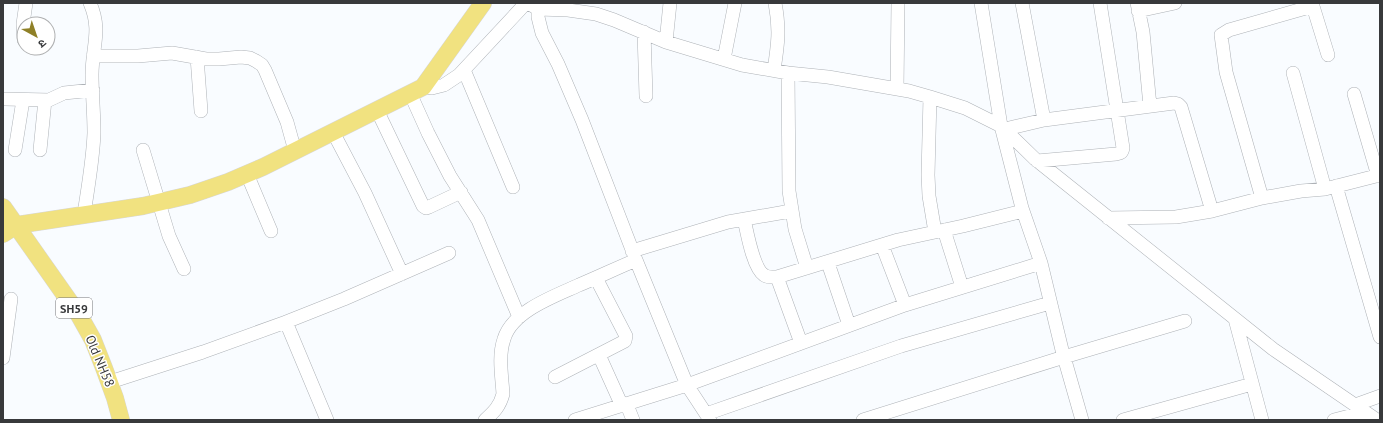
<svg xmlns="http://www.w3.org/2000/svg" width="1383" height="423" font-family="'PT Sans','Noto Sans Devanagari',sans-serif">
<style>
.lines{fill:none;stroke-linecap:round;stroke-linejoin:round}
.minor-casing{stroke:#aeb2b7;stroke-width:14}
.major-casing{stroke:#d7d7d8;stroke-width:18}
.minor{stroke:#fff;stroke-width:13}
.major{stroke:#f1e280;stroke-width:17}
.labels{text-anchor:middle;dominant-baseline:central;stroke-width:3;stroke-linejoin:round;paint-order:stroke}
.shield{fill:#fff;stroke:#747476;stroke-width:1}
.shield-label{font-size:12px;font-weight:bold;fill:#38393b}
.street-label{font-size:13px;fill:#38393b;stroke:#fff}
</style>
<rect width="100%" height="100%" fill="#f9fcff"/>
<g class="lines">
<g class="minor-casing">
<path id="minor" d="M528 3 538 9 568 10 596 14 614 20 666 42 742 65 788 73 828 77 909 91 930 97 965 108 1001 126 1035 159 1273 349 1377 420
M981 3 1001 126 1022 208 1041 263 1062 350 1082 420
M1022 3 1044 120
M1137 3 1143 32 1150 106
M1312 3 1328 55
M1138 11 1175 3
M644 32 646 96
M24 40 23 24 26 3
M666 42 670 3
M93 56H138L172 53 206 59H219L241 57 250 58 256 61 262 65 265 70 287 122 295 151
M197 57 201 111
M724 59 735 3
M464 70 513 187
M774 70C778 44 780 29 775 3
M788 73 789 191 795 229 807 268
M1293 73 1325 189
M423 87 432 88 444 85 459 75 526 3
M897 89 898 3
M410 93 428 133 450 176 478 220 519 317
M1354 94 1378 176
M930 97 928 175 929 196 935 232
M5 99 49 100 64 93 93 90
M377 110 423 206 426 208 429 207 461 192
M1005 129 1044 120 1174 103 1178 104 1181 107 1212 211
M333 132 365 193 402 274
M15 150 23 100
M40 150 45 100
M143 150 169 236 184 269
M1037 161 1116 154C1121 153 1122 153 1123 148L1100 3
M247 174 271 231
M1336 186 1380 337
M1262 198 1226 72 1221 35 1229 30 1313 6
M84 214C88 187 93 160 94 133 94 113 92 94 92 75 92 46 102 31 90 3
M1108 218 1176 217 1212 211 1262 198 1301 191 1325 189 1380 175
M744 219C747 232 753 268 764 275 768 278 772 277 777 277
M944 230 962 287
M882 245 905 305
M632 251 728 222 791 211
M636 260 687 385 710 420
M828 263 849 325
M1235 319 1262 420
M801 343 777 277 898 240 963 226 1023 211
M599 355 622 406
M3 358 11 299
M555 377 625 341 626 336 596 278
M110 382 203 352 286 322
M627 405 633 420
M1355 405 1380 396
M706 414 901 346 1050 303
M327 420 286 322 344 299 449 253
M485 420C494 412 500 406 503 394 502 377 498 356 504 339 512 311 555 296 579 285 598 277 617 268 636 260L582 120 558 64 542 33 538 17V9
M575 420 687 385 905 305 1041 263
M863 420 1064 357 1185 321
M1123 420 1252 384
M1334 420 1365 412"/>
</g>
<g class="major-casing">
<path id="major" d="M3 207 79 315 93 340 104 368 115 398 121 420
M3 234 17 225 143 206 190 195 228 182 263 167 423 87 483 3"/>
</g>
<use href="#minor" class="minor"/>
<use href="#major" class="major"/>
</g>
<g class="labels">
<rect class="shield" x="56" y="298" width="36" height="20" rx="3"/>
<g class="shield-label">
<text x="74" y="308">SH59</text>
</g>
<g class="street-label">
<text transform="translate(100 361) rotate(67)">Old NH58</text>
</g>
</g>
<rect width="1383" height="423" fill="none" stroke="#38393b" stroke-width="8"/>
<g transform="translate(36 36) rotate(140)"><circle r="19" fill="#ffffff" stroke="#afb0b1"/>
<path d="M0-3L7 15L0 10L-7 15Z" fill="#8f8027"/>
<text y="-6" font-size="11" font-weight="bold" text-anchor="middle" fill="#38393b">उ</text>
</g>
</svg>
